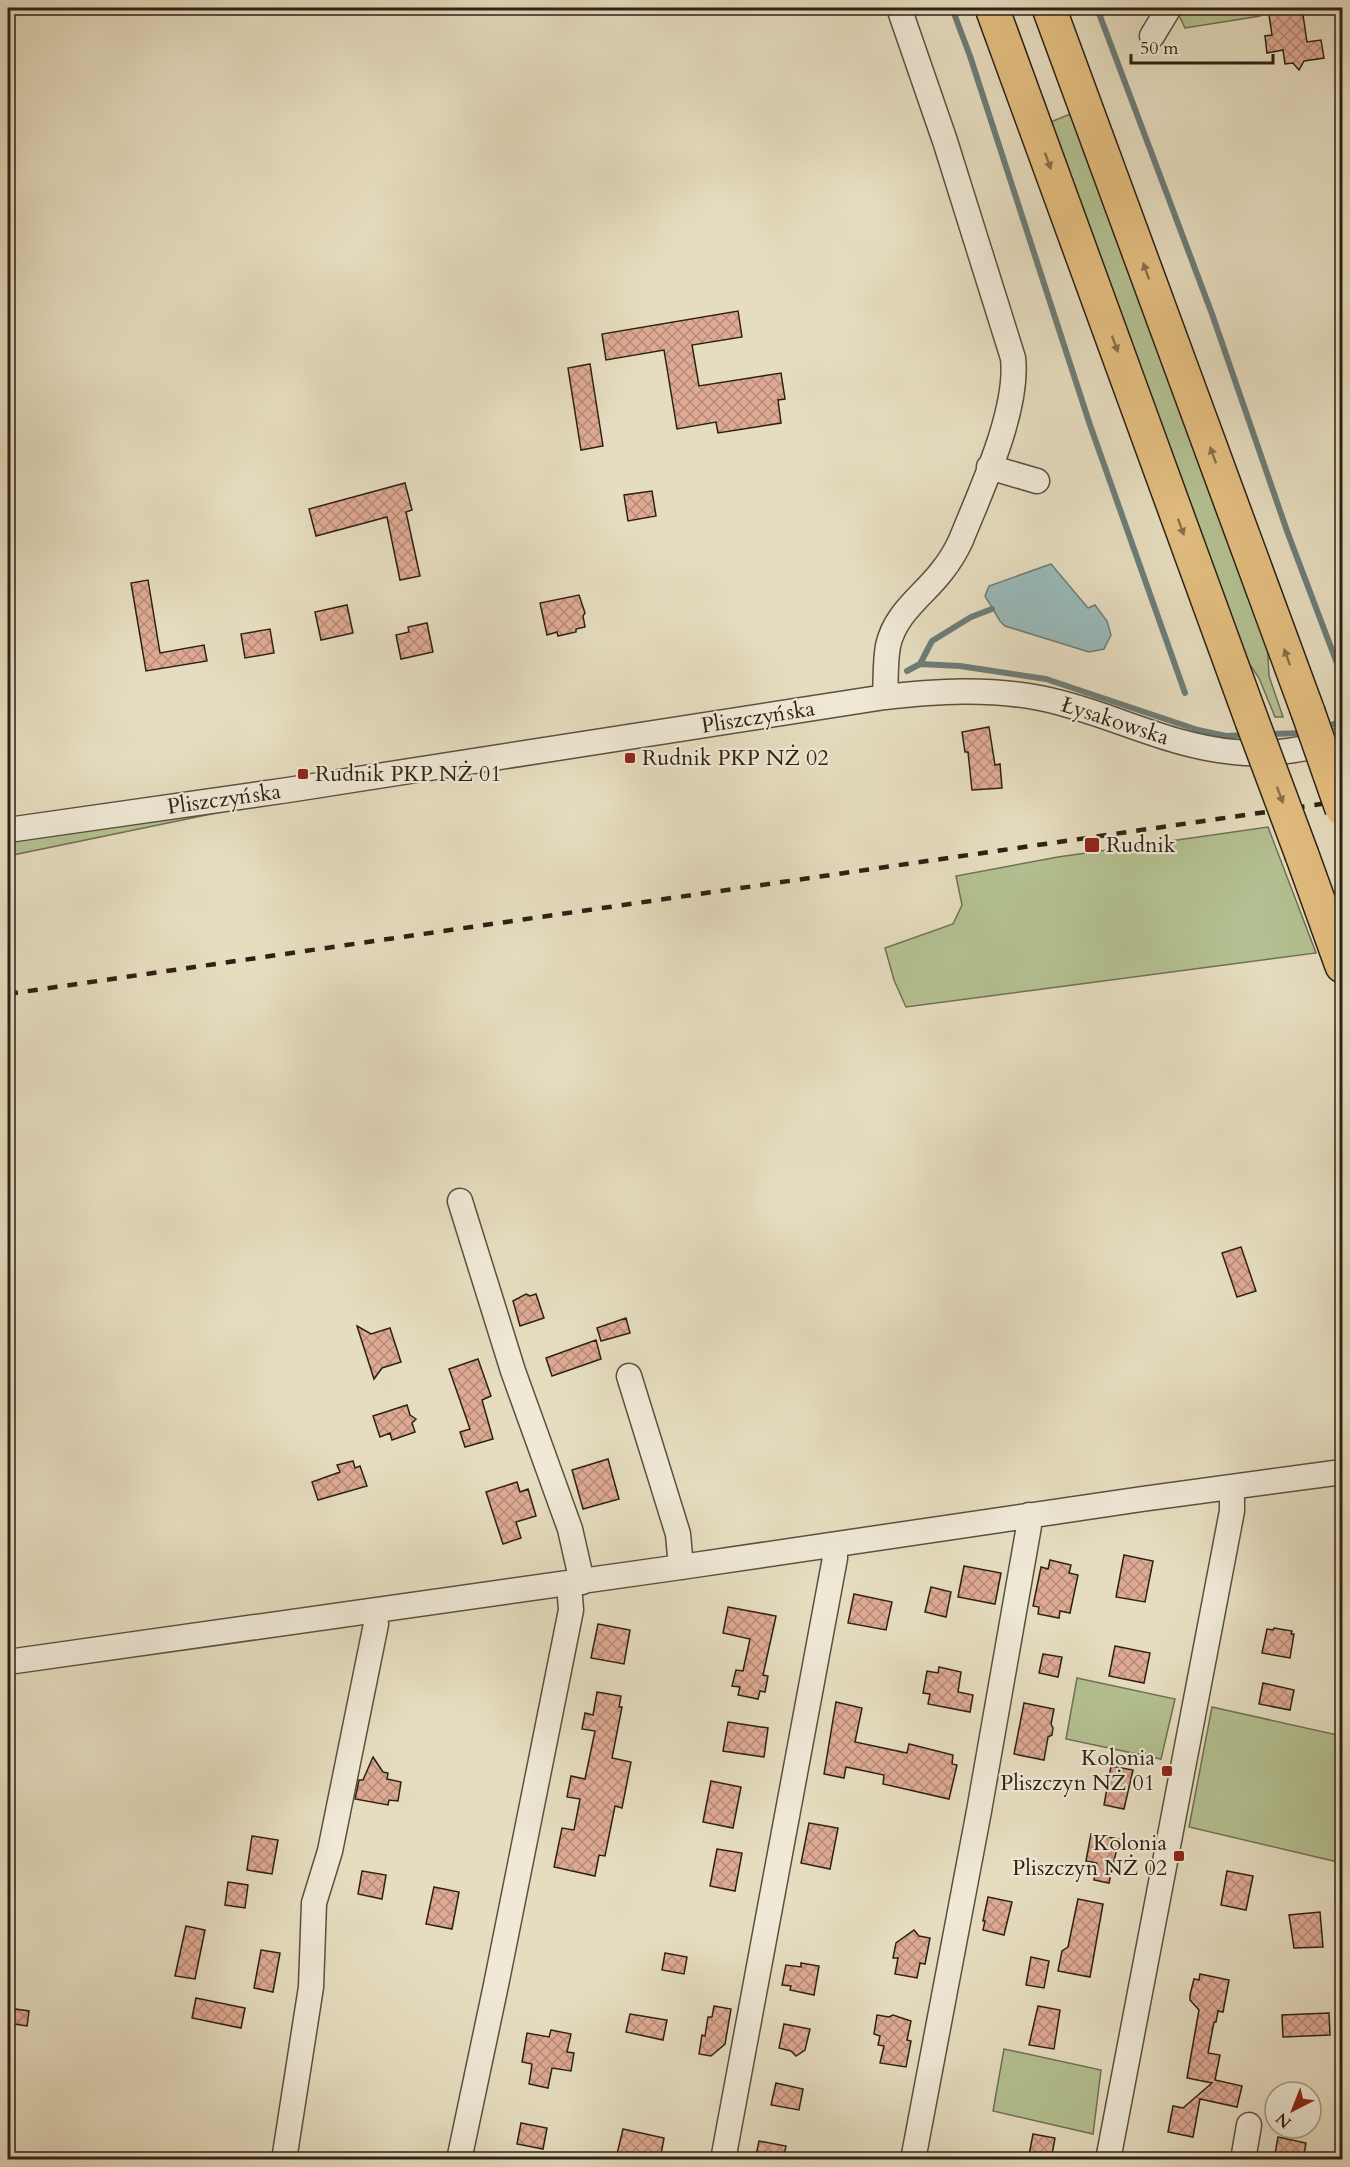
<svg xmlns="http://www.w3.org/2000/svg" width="1350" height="2167" font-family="Cardo,serif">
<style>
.green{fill:#b4c192;stroke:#707153;stroke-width:1.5}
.water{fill:#98baba;stroke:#6d7d78;stroke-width:1.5}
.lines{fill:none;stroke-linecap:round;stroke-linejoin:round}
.stream{stroke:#6d7d78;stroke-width:6}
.building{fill:url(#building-cross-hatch);stroke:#2d2114;stroke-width:1.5}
.minor-casing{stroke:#5b503f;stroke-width:27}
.highway-casing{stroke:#2d2114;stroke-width:36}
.minor{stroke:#efe9d6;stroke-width:24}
.highway{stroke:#e3be80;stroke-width:33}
.rail{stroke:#2d2114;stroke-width:4.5;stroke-dasharray:10 10;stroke-linecap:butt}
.highway-bridge-casing{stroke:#2d2114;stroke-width:36;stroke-linecap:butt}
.highway-bridge{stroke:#e3be80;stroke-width:33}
.oneway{fill:#88704a}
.poi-dot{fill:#8f2418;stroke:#efe9d6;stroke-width:2}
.labels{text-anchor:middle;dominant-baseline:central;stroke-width:4.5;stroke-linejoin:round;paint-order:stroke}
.street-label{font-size:22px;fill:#2d2114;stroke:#efe9d6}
.poi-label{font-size:22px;fill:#2d2114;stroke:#efe9d6;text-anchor:start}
</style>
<defs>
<pattern id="building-cross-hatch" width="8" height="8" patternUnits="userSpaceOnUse" patternTransform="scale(1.5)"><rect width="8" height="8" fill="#dfaa94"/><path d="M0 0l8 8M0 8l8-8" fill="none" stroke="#b58a78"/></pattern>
</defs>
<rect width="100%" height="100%" fill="#e6ddc0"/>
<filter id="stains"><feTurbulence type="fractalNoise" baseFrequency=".00333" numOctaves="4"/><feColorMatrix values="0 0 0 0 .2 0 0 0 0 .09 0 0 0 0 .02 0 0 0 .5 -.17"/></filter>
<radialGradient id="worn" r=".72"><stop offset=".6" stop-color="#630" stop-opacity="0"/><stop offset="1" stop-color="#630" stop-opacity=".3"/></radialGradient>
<path class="green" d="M1181 8H1259L1260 16 1185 28 1178 13Z
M1075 112 1267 639 1269 676 1283 717H1275L1259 678 1240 650 1046 124Z
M250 806 8 856V832Z
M1268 827 1316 953 906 1007 894 980 885 948 953 924 962 905 956 876 1058 857Z
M1077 1678 1175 1699 1161 1759 1066 1739Z
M1212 1707 1342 1736V1863L1189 1827Z
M1004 2049 1101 2070 1093 2134 993 2111Z"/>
<path class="water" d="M1051 564 1088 608 1095 605 1107 621 1111 635 1104 649 1089 652 1005 626 1000 621 985 596 989 586Z"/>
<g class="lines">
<path class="stream" d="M952 8 970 56 1090 425 1185 693
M1097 8 1212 314 1287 531 1338 666
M920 664 960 666 1046 679 1198 730 1226 736 1248 735
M907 671 920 664 932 641 971 617 992 609
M1323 727 1342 722
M1267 734 1305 733"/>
</g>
<path class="building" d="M1268 8H1302L1307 42 1321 40 1324 58 1304 61 1299 70 1293 63 1285 64 1283 50 1267 53 1265 36 1272 35Z
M738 311 742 337 692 345 699 386 781 373 785 399 778 400 781 423 718 433 716 422 677 429 664 350 606 360 602 334Z
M590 364 603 446 581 450 568 368Z
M405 483 412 510 406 512 420 576 400 580 387 517 316 536 309 509Z
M652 491 656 516 628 521 624 495Z
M148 580 160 653 204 645 207 661 146 671 131 583Z
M579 595 585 613 583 616 585 627 576 629V632L558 636 557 632 547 635 540 603Z
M347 605 353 633 321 640 315 612Z
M427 623 433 652 401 659 396 635 409 632 408 627Z
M270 629 274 653 245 658 241 634Z
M989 727 995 765 1000 764 1002 788 972 790 968 752H965L962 732Z
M1241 1247 1256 1291 1237 1297 1222 1253Z
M526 1294 530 1296 536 1294 544 1318 520 1326 513 1301Z
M626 1318 630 1333 601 1341 597 1328Z
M357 1326 371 1334 390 1328 401 1362 382 1368 374 1379Z
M596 1340 601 1359 552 1376 546 1358Z
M478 1359 491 1396 482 1400 493 1439 465 1447 460 1432 470 1429 449 1369Z
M407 1405 410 1415 416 1419 412 1423 415 1432 392 1440 390 1433 380 1437 373 1416Z
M608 1459 619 1499 583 1509 572 1470Z
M353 1461 355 1468 360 1466 367 1486 318 1500 312 1482 340 1472 337 1465Z
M517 1482 520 1492 528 1489 536 1516 516 1522 521 1538 503 1544 486 1492Z
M1124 1555 1153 1561 1145 1602 1116 1597Z
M1050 1560 1071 1565 1069 1573 1078 1575 1070 1613 1060 1611 1059 1618 1038 1614 1039 1607 1033 1606 1041 1567 1048 1569Z
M964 1566 1001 1573 995 1604 958 1597Z
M931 1587 951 1592 946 1617 925 1612Z
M854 1594 892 1602 886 1630 848 1623Z
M728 1607 776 1616 763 1675 768 1676 765 1692 760 1691 758 1699 738 1695 740 1687 732 1686 736 1670 743 1671 750 1639 723 1633Z
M598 1624 630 1630 624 1664 591 1658Z
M1274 1628 1292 1631 1291 1634H1294L1290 1658 1262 1653 1267 1629 1273 1630Z
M1115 1646 1150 1653 1144 1683 1109 1676Z
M1043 1654 1062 1657 1058 1677 1039 1673Z
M939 1667 961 1672 958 1692 973 1695 970 1712 928 1704 930 1694 923 1693 927 1671 938 1673Z
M1263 1683 1294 1690 1290 1710 1259 1704Z
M597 1692 621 1696 619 1707H622L612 1758 631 1762 622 1808 615 1806 605 1856 599 1855 595 1876 554 1867 562 1828 574 1830 580 1799 567 1797 571 1776 585 1779 595 1731 582 1729 585 1713 593 1715Z
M836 1702 862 1708 855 1742 907 1753 909 1744 953 1755 952 1764 957 1765 949 1799 883 1784 884 1775 846 1767 844 1778 824 1774Z
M1024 1703 1054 1709 1051 1724 1053 1728 1052 1735 1048 1737 1044 1760 1014 1754Z
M728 1722 768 1728 764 1757 723 1751Z
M373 1757 383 1772 388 1773 387 1779 401 1782 398 1801 389 1800 388 1805 355 1799 359 1780H363Z
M1111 1766 1133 1770 1124 1809 1104 1805Z
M711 1781 741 1787 733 1828 703 1822Z
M809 1823 838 1828 830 1869 801 1863Z
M1091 1834 1119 1839 1109 1883 1094 1880 1097 1863 1086 1861Z
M252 1836 278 1840 272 1874 247 1870Z
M717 1849 742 1853 735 1891 710 1886Z
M362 1871 386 1875 382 1899 358 1894Z
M1227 1871 1253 1876 1246 1910 1221 1905Z
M228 1882 248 1885 245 1908 225 1905Z
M434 1887 459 1892 452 1929 426 1924Z
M988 1897 1012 1902 1004 1935 983 1930 985 1921H983Z
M1078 1899 1103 1904 1090 1977 1058 1971 1062 1951 1068 1947Z
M1320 1912 1323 1947 1294 1948 1289 1915Z
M186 1926 205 1930 195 1979 175 1976Z
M914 1930 919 1936 930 1938 925 1964 920 1963 917 1978 895 1974 898 1958H893L896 1943Z
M261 1950 280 1953 273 1992 254 1988Z
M665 1953 687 1957 684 1974 662 1970Z
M1031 1957 1049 1961 1044 1988 1026 1985Z
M801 1963 819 1966 814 1995 790 1990 791 1986 782 1985 786 1965 801 1967Z
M1200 1974 1229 1980 1223 2012 1218 2011 1216 2022H1214L1208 2053 1220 2055 1215 2080 1242 2086 1237 2107 1200 2099 1193 2137 1168 2132 1173 2106 1183 2108 1212 2083 1187 2078 1199 2010 1190 2000V1995L1194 1979 1199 1980Z
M196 1998 245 2008 241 2028 192 2018Z
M714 2006 731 2009 725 2044 711 2056 699 2054 702 2035 705 2036 708 2017H712Z
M1038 2006 1060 2010 1054 2049 1029 2045Z
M8 2008 29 2011 27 2026 8 2023Z
M1329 2013 1330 2035 1283 2037 1282 2015Z
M630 2014 667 2020 663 2040 626 2032Z
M877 2015 889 2017 893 2015 911 2021 907 2040 911 2041 906 2067 880 2063 884 2046 878 2045 880 2036 874 2034Z
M784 2024 810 2029 805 2050 796 2056 791 2051 779 2048Z
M551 2030 571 2034 567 2052 574 2053 571 2071 552 2068 548 2088 529 2084 532 2064 522 2062 527 2033 549 2037Z
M776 2083 803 2089 799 2110 771 2105Z
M521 2123 547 2128 543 2149 517 2144Z
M623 2129 664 2138 660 2160H642L617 2154Z
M1033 2134 1055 2138 1051 2160H1028Z
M1278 2137 1306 2143 1303 2160H1274Z
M759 2141 786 2146 783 2160H755Z"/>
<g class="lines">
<g class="minor-casing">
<path id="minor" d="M1152 36 1169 8
M989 467 1037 481
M885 697C886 680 885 662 888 646 895 613 923 596 942 571 950 561 956 551 961 540 981 490 1019 410 1013 358L945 141 899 8
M8 830 288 790 885 697C938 691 988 688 1040 698 1106 711 1166 746 1234 752 1271 756 1306 749 1342 740
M460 1201 513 1371 570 1529 582 1582
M629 1376 678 1534 681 1567
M8 1662 681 1567 1142 1499 1342 1472
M284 2160 311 1987 314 1903 330 1851 376 1624 374 1611
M459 2160 496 1985 571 1610 569 1584
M723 2160 835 1558V1545
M913 2160 979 1811 1029 1526V1515
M1108 2160 1232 1511V1488
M1243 2160 1249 2125"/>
</g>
<g class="highway-casing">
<path id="highway" d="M992 8 1252 721
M1049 8 1308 712
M1302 855 1342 966"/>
</g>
<use href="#minor" class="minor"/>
<use href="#highway" class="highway"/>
<path class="rail" d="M8 994 1342 801"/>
<g class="highway-bridge-casing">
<path id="highway-bridge" d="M1308 712 1342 809
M1252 721 1302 855"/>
</g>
<use href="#highway-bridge" class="highway-bridge"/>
</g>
<defs><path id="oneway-solid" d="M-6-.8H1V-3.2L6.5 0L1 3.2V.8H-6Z" transform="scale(1.5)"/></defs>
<g class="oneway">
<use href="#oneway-solid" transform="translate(1048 161) rotate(70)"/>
<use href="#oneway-solid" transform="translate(1146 271) rotate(-110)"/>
<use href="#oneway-solid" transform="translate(1115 344) rotate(70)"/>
<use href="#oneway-solid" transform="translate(1213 455) rotate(-110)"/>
<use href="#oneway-solid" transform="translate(1181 527) rotate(70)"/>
<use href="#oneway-solid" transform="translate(1287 657) rotate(-110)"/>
<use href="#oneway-solid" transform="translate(1280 795) rotate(70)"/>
</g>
<g class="poi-dot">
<rect x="624" y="752" width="12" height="12" rx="3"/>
<rect x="297" y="768" width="12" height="12" rx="3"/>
<rect x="1084" y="837" width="16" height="16" rx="3"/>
<rect x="1161" y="1765" width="12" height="12" rx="3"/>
<rect x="1173" y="1850" width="12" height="12" rx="3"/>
</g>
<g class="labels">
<g class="street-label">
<text transform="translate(758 717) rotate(-9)">Pliszczyńska</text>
<text transform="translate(1115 721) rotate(18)">Łysakowska</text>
<text transform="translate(224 799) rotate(-8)">Pliszczyńska</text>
</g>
<g class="poi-label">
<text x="642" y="758">Rudnik PKP NŻ 02</text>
<text x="315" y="774">Rudnik PKP NŻ 01</text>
<text x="1106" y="845">Rudnik</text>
<text x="1155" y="1758" text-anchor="end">Kolonia<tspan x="1155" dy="25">Pliszczyn NŻ 01</tspan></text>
<text x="1167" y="1843" text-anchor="end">Kolonia<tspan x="1167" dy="25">Pliszczyn NŻ 02</tspan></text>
</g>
</g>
<rect width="1350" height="2167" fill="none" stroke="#e6ddc0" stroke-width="30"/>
<rect x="9" y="9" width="1332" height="2149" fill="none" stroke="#2d2114" stroke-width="3"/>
<rect x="15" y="15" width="1320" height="2137" fill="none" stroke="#2d2114" stroke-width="1.5"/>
<g transform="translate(1293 2110) rotate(222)"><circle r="28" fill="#efe9d6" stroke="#a19988" stroke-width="1.5"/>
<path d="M0-4.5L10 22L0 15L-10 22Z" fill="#8f2418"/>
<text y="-9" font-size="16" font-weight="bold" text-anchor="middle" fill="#2d2114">N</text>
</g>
<path d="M1131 54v9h142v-9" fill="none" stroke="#2d2114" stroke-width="3"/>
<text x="1140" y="54" font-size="18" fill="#2d2114" stroke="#efe9d6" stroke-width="4.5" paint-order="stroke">50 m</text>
<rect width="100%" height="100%" filter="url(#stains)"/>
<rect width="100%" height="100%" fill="url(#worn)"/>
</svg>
